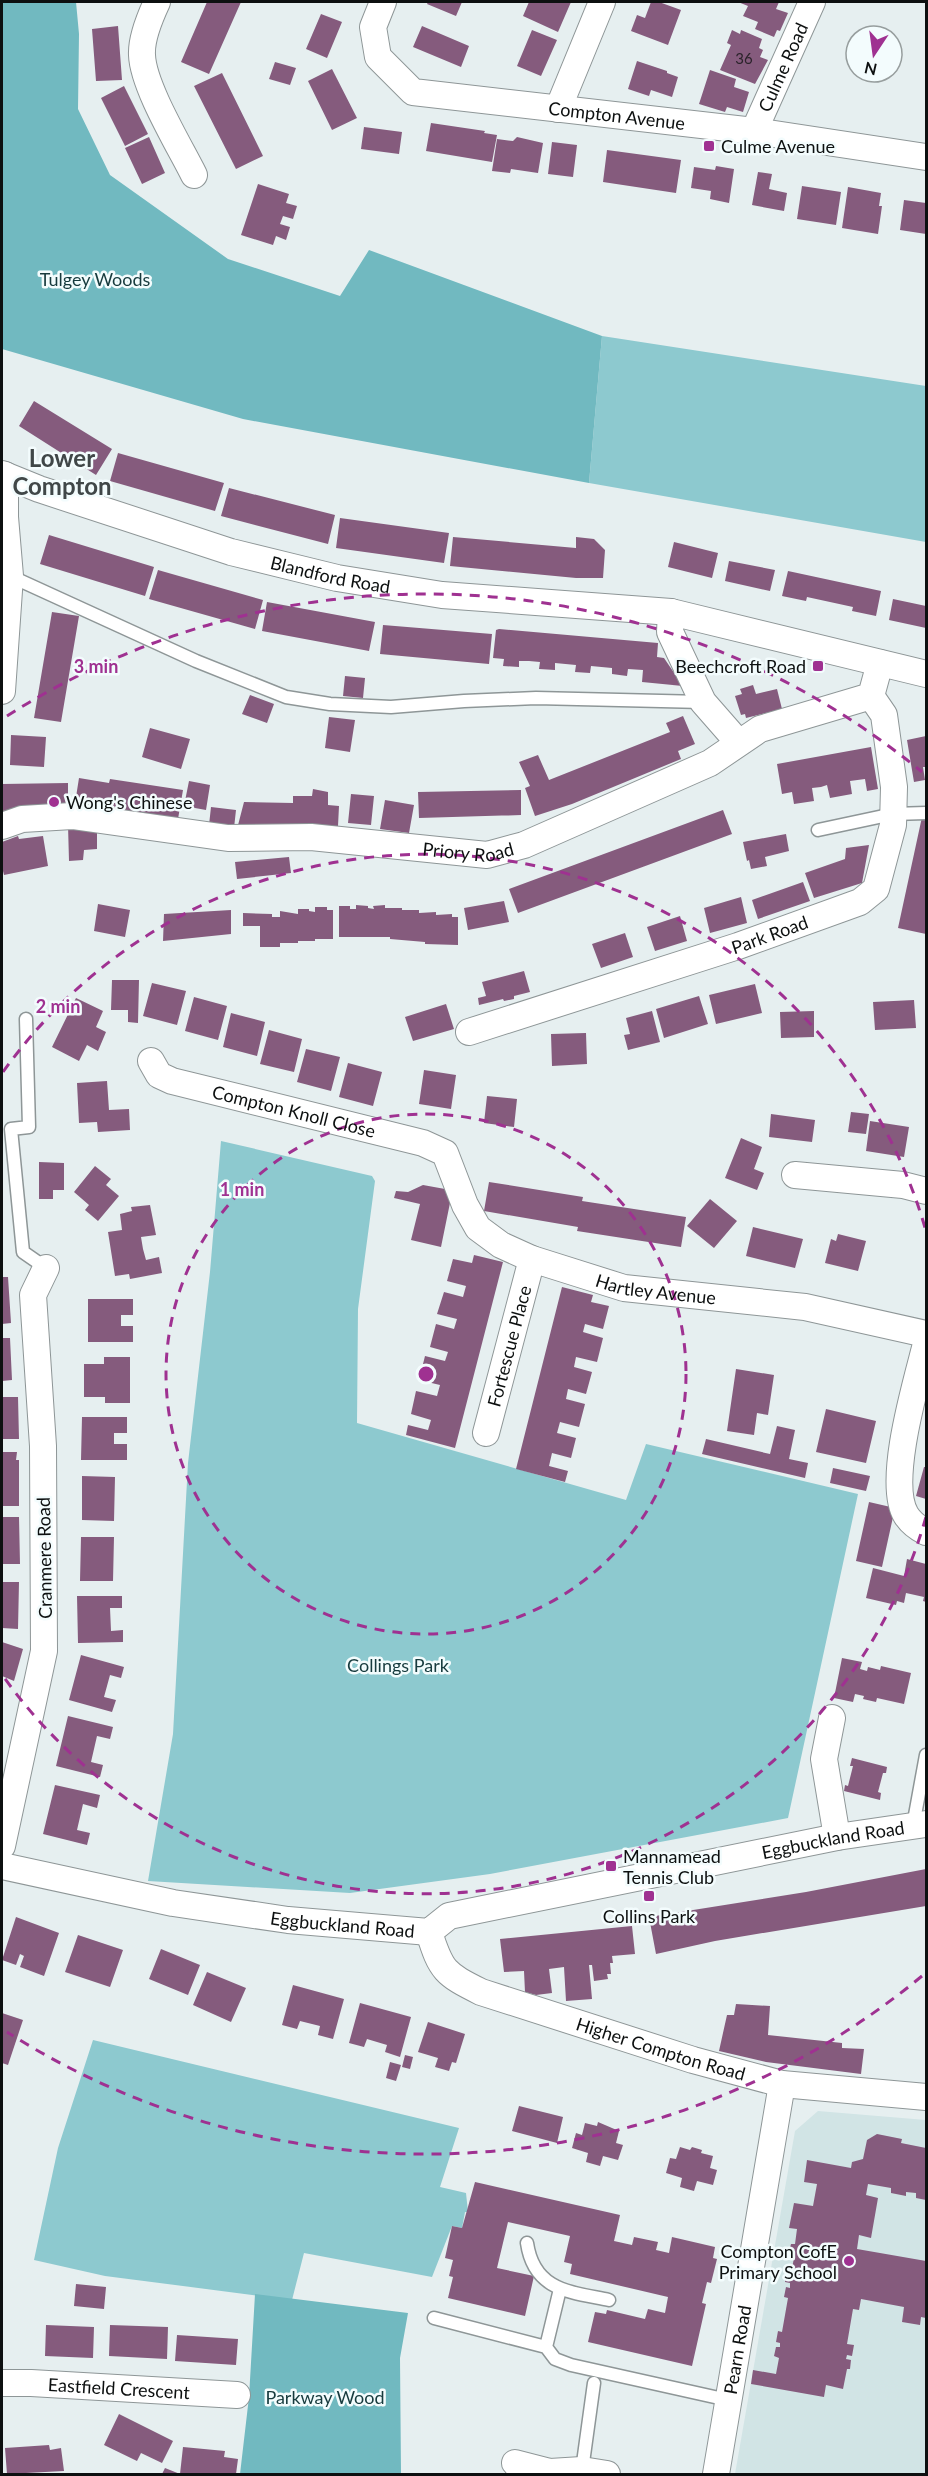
<svg xmlns="http://www.w3.org/2000/svg" width="928" height="2476" font-family="Lato,sans-serif">
<style>
.built{fill:#d1e4e5}
.green{fill:#8dc9cf}
.forest{fill:#71b9c0}
.building{fill:#855b7d}
.lines{fill:none;stroke-linecap:round;stroke-linejoin:round}
.lane-casing{stroke:#8e9697;stroke-width:15}
.street-casing{stroke:#8e9697;stroke-width:28}
.lane{stroke:#fff;stroke-width:12}
.street{stroke:#fff;stroke-width:26}
.ring{fill:none;stroke:#9f3191;stroke-width:3;stroke-dasharray:10 8}
.poi-dot{fill:#9f3191;stroke:#f3fcfd;stroke-width:2}
.labels{text-anchor:middle;dominant-baseline:central;stroke-width:5;stroke-linejoin:round;paint-order:stroke}
.number-label{font-size:15px;fill:#2b232b}
.street-label{font-size:18px;fill:#0d1010;stroke:#f3fcfd}
.poi-label{font-size:18px;fill:#0d1010;stroke:#f3fcfd;text-anchor:start}
.park-label{font-size:18px;fill:#173b3e;stroke:#f3fcfd}
.district-label{font-size:24px;font-weight:bold;fill:#404748;stroke:#f3fcfd}
.centre{fill:#9f3191;stroke:#f3fcfd;stroke-width:3}
.ring-label{font-size:18px;text-anchor:middle;font-weight:bold;fill:#9f3191;stroke:#f3fcfd;stroke-width:5;stroke-linejoin:round;paint-order:stroke}
</style>
<rect width="100%" height="100%" fill="#e6eff0"/>
<path class="built" d="M818 2111 926 2120V2474H735L795 2131Z"/>
<path class="green" d="M602 336 926 386V542L589 483Z
M221 1141 372 1176 375 1181 358 1309 357 1423 626 1500 646 1444 858 1494 788 1818 490 1874 350 1893 148 1881 173 1734 188 1463 210 1272Z
M93 2040 459 2128 440 2187 466 2193 468 2212H465L462 2228 452 2226 432 2277 304 2253 292 2300 105 2276 34 2260 58 2148Z"/>
<path class="forest" d="M2 2H76L79 34 78 109 110 175 228 259 340 296 369 250 602 336 589 483 243 419 2 349Z
M255 2294 408 2313 400 2358 401 2474H240L249 2397Z"/>
<path class="building" d="M207 2H241L209 74 181 62Z
M428 2H462L456 16 427 4Z
M529 2H571L558 32 523 16Z
M651 2H659L681 10 668 45 631 31 637 15 645 18Z
M738 2H779L776 9 788 13 780 31 777 30 774 37 755 29 758 22 743 16 748 6Z
M321 14 342 22 327 58 306 49Z
M118 26 122 80 96 81 92 29Z
M422 26 469 46 461 67 413 47Z
M532 30 557 40 541 76 517 66Z
M732 30 740 34 741 30 762 39 759 48 763 50 760 57 768 60 755 84 720 70 731 45 727 43Z
M637 61 667 71V73L678 77 672 97 651 90 649 96 628 89Z
M275 62 296 68 290 85 269 79Z
M332 69 357 118 332 130 308 81Z
M710 70 736 79 734 87 749 92 743 112 727 107 725 112 699 104Z
M222 73 263 156 236 169 194 86Z
M124 86 148 134 125 146 101 98Z
M431 123 485 131 484 133 497 135 492 162 426 151Z
M364 127 402 132 399 154 361 149Z
M149 137 165 173 142 184 125 148Z
M517 137 543 143 538 173 511 169 510 173 492 171 497 139 513 141Z
M552 142 577 145 573 177 548 174Z
M607 150 681 160 676 193 603 182Z
M716 166 734 169 729 203 710 199 711 191 691 188 694 167 715 170Z
M758 172 772 174 769 189 787 193 784 211 752 205Z
M258 184 289 194 286 203 297 206 293 219 283 216 280 224 290 227 286 240 276 236 273 245 241 235Z
M802 186 841 192 836 225 797 219Z
M848 187 881 193 879 206H882L878 234 842 228Z
M904 200 926 203V234L900 230Z
M34 401 112 449 96 475 19 426Z
M118 453 224 483 215 511 110 481Z
M229 488 335 515 328 544 221 516Z
M340 518 449 533 444 563 336 548Z
M49 535 154 567 145 596 40 564Z
M453 537 576 548V537L594 539 605 550 603 578H576L450 566Z
M674 542 718 553 712 578 668 567Z
M729 561 775 570 770 591 725 581Z
M158 570 263 600 255 629 149 599Z
M788 571 881 591 876 616 852 611 853 607 807 597 806 601 782 596Z
M893 599 926 606V628L889 620Z
M267 602 375 622 369 651 262 631Z
M52 612 79 616 61 722 34 718Z
M383 625 492 634 489 664 380 654Z
M499 629 658 643 657 657 664 658 683 686 642 682 643 670 628 669 627 676 612 674V668L591 666 590 673 575 672 576 665 555 663V670L539 669 540 662 529 661H519V667L503 666 504 659 493 658 496 630Z
M345 676 365 678 363 698 343 696Z
M753 685 756 694 777 689 782 709 746 718 745 714 741 715 735 696 742 694 740 689Z
M250 695 274 704 267 723 242 714Z
M683 716 695 744 678 751 681 759 572 804 535 816 525 788 530 786 519 762 538 755 549 780 670 732 666 723Z
M329 717 355 720 350 752 325 748Z
M150 728 190 739 181 769 142 757Z
M11 735 46 737 44 767 10 765Z
M926 736V767H923L925 780 914 782 907 740Z
M871 747 878 789 867 791 865 779 850 781 852 794 830 798 827 785 821 787 812 788 814 801 794 804 792 792 782 794 777 764Z
M79 778 109 783 110 779 183 790 178 819 105 808 106 802 76 797Z
M189 781 210 785 206 810 184 806Z
M68 783V810L2 811V784Z
M313 789 328 792V805L339 806 338 826 237 829 244 802 293 803V796H312Z
M521 790V815L419 818 418 792Z
M351 794 374 796 371 825 348 823Z
M385 800 414 805 409 833 380 829Z
M211 807 236 810 234 828 209 825Z
M723 810 732 834 518 913 509 889Z
M922 817H926V934L898 928Z
M68 825 97 828V849L84 850 83 860 69 861Z
M786 834 789 851 765 857 767 866 751 869 749 860 747 861 743 842Z
M18 836 19 839 43 836 48 866 4 875 2 867V842Z
M869 845 862 883 814 898 805 873 845 859 846 848Z
M289 857 291 873 237 879 235 862Z
M803 882 810 901 758 919 752 900Z
M741 897 747 923 710 933 704 908Z
M504 901 509 922 468 930 464 908Z
M98 904 130 910 125 937 94 931Z
M356 905 368 906V908L374 909 373 906 385 905V908H402V910H419V913L436 912V915L452 914V917H458V945L425 944V942L390 939V937H339V906H350V909H356Z
M315 907H327V910H333V939H315V941H298V943H280V947H260V926H243V913L272 914V917H280V911L298 914V909H309V911L315 912Z
M231 910V934L163 941 164 914Z
M680 916 687 941 655 951 647 927Z
M625 933 633 957 601 968 592 944Z
M524 971 530 992 514 996V999L504 1001 503 999 479 1005 478 998 486 996 482 982Z
M112 980H139L138 1023 128 1022V1010H111Z
M152 983 186 991 177 1025 143 1016Z
M755 984 762 1013 716 1024 709 995Z
M699 996 708 1024 664 1038 656 1009Z
M194 997 227 1006 218 1040 185 1031Z
M76 998 103 1011 96 1027 106 1032 98 1051 87 1045 79 1061 52 1047Z
M914 1000 916 1028 875 1030 873 1002Z
M446 1004 454 1029 413 1041 405 1017Z
M652 1011 660 1042 628 1050 624 1035 630 1034 626 1018Z
M814 1011V1037L781 1038 780 1012Z
M231 1013 265 1022 257 1056 223 1047Z
M269 1030 302 1039 294 1072 260 1064Z
M586 1033 587 1064 552 1066 551 1034Z
M306 1049 340 1057 331 1091 297 1082Z
M348 1063 382 1072 373 1106 339 1097Z
M424 1070 456 1075 451 1109 419 1104Z
M107 1081 109 1110 129 1109 130 1130 98 1132 97 1122 79 1123 77 1083Z
M487 1096 517 1099 514 1127 484 1123Z
M851 1112 869 1114 866 1134 848 1132Z
M771 1114 815 1120 812 1142 769 1137Z
M870 1121 909 1127 904 1157 866 1151Z
M741 1138 762 1147 754 1169 764 1173 757 1190 725 1178Z
M39 1162 64 1163V1190H53V1199H39Z
M95 1166 111 1179 106 1185 119 1196 98 1221 85 1210 89 1205 74 1192Z
M489 1182 583 1197 582 1201 686 1217 681 1247 577 1231 578 1227 484 1211Z
M423 1185 445 1189 451 1198 441 1247 411 1240 420 1204 394 1198 396 1191 408 1192Z
M710 1199 737 1221 714 1248 687 1226Z
M150 1205 156 1235 141 1237 143 1249 146 1260 159 1257 162 1273 130 1279 129 1274 115 1276 108 1232 122 1230 120 1214 132 1211 131 1207Z
M753 1227 803 1239 795 1268 746 1256Z
M838 1234 866 1241 858 1271 825 1263 831 1239 836 1241Z
M474 1255 503 1262 455 1448 406 1435 408 1425 428 1430 431 1420 411 1414 416 1391 437 1396 440 1385 419 1380 425 1356 445 1361 448 1352 430 1347 436 1324 454 1329 457 1319 437 1314 444 1292 463 1297 466 1286 447 1281 453 1259 472 1263Z
M2 1277H8L11 1323 2 1324Z
M562 1287 593 1295 591 1302 609 1306 603 1329 585 1324 583 1332 603 1338 597 1362 576 1357 574 1367 592 1372 586 1394 568 1389 566 1399 585 1404 579 1427 560 1422 557 1433 576 1438 571 1458 552 1453 549 1466 568 1471 565 1482 516 1469Z
M88 1299H133V1315H121V1326H133V1342H88Z
M2 1338H10L12 1380 2 1381Z
M104 1357H130V1403H105V1397H84V1364H104Z
M736 1369 774 1375 768 1415 757 1413 754 1435 727 1431Z
M2 1397H18L19 1439H2Z
M826 1409 876 1421 866 1463 816 1452Z
M82 1417H127V1433H114V1444H127V1460H81Z
M777 1426 795 1430 789 1459 808 1463 805 1478 702 1454 706 1439 770 1454Z
M2 1452H17L16 1460H19V1506H2Z
M924 1467H926V1499L916 1496Z
M833 1468 870 1476 866 1491 830 1483Z
M82 1476 115 1477 114 1521 82 1520Z
M869 1502 895 1508 882 1567 856 1561Z
M2 1517H19L20 1564H2Z
M81 1537H114L113 1581H80Z
M907 1559 926 1564V1602L923 1601 924 1597 906 1593 904 1603 897 1601 896 1605 866 1598 873 1568 904 1576Z
M2 1582H19L18 1629 2 1628Z
M77 1596H122V1608H110L111 1631 123 1630V1642L78 1643Z
M2 1642 23 1649 14 1681 2 1676Z
M81 1655 124 1667 121 1678 110 1675 104 1697 116 1700 112 1712 69 1700Z
M842 1658 862 1662 860 1669 867 1671 868 1667 880 1670 881 1666 911 1673 904 1704 877 1698 876 1702 863 1699 864 1696 855 1694 853 1702 834 1698Z
M68 1716 113 1727 110 1739 97 1736 91 1762 103 1765 100 1777 56 1766Z
M852 1758 887 1767 886 1773H883L878 1792 881 1793 880 1800 844 1791 845 1785 848 1786 853 1766H850Z
M55 1785 100 1795 97 1808 83 1804 77 1830 90 1833 87 1845 43 1834Z
M926 1869V1906L715 1941 656 1954 649 1917 806 1892Z
M16 1917 59 1933 44 1976 20 1967 24 1956 20 1954 16 1965 2 1960Z
M632 1926 635 1954 612 1956 613 1963H610L611 1974H607L608 1979 594 1981 592 1965H589L592 1999 566 2001 564 1967 549 1969 552 1993 536 1995 525 1992 524 1971 504 1972 500 1939Z
M78 1935 123 1950 110 1987 65 1972Z
M161 1949 200 1965 188 1995 149 1979Z
M207 1972 246 1988 231 2022 193 2005Z
M293 1985 344 1999 333 2039 318 2035 320 2026 300 2021 297 2029 282 2025Z
M360 2003 411 2017 400 2057 385 2052 387 2045 367 2039 364 2047 349 2043Z
M736 2004 770 2006 768 2035 842 2043V2048L864 2049 861 2074 766 2062 719 2051 727 2015H734Z
M2 2013 23 2020 8 2065 2 2063Z
M428 2022 465 2034 456 2063 452 2062 449 2071 435 2067 438 2058 418 2052Z
M405 2055 413 2057 410 2069 402 2067Z
M390 2062 401 2065 396 2081 386 2078Z
M519 2106 563 2117 557 2143 512 2131Z
M598 2122 619 2131 616 2143 623 2145 618 2160 603 2156 600 2166 586 2162 588 2153 572 2148 576 2133 582 2135 585 2123 597 2126Z
M877 2134 902 2139 901 2143 926 2148V2200L916 2198V2193L906 2192V2196L891 2193V2188L868 2184 866 2195 878 2198 871 2238 859 2235 857 2249 926 2261V2318L921 2317 920 2325 902 2322 904 2307 861 2299 859 2310 853 2309 847 2344 854 2345 852 2356 847 2355 846 2359 851 2360 850 2369H847L843 2389 826 2385 824 2397 751 2384 753 2370 776 2374 779 2358 774 2356 776 2347H780V2343L776 2342 778 2331 782 2332 788 2298 784 2297 786 2287 790 2288V2283L785 2282 786 2272 791 2273 795 2253 789 2252 791 2244H795L797 2229 789 2228 794 2203 813 2206 817 2184 804 2182 807 2160 851 2168 852 2162 863 2159 867 2140Z
M680 2147 690 2150 692 2147 702 2150 701 2153 713 2156 710 2168 717 2170 713 2185 697 2181 694 2191 680 2187 682 2178 666 2173 670 2158 676 2159Z
M475 2182 620 2215 614 2241 632 2245 634 2237 658 2242 656 2250 669 2253 672 2237 715 2247 713 2258 717 2259 711 2283 707 2282 702 2303 706 2304 692 2366 588 2342 595 2312 606 2314 607 2310 645 2319 648 2309 665 2313 668 2297 570 2274 572 2264 564 2262 570 2236 508 2222 497 2268 534 2276 525 2316 448 2298 453 2277 449 2276 453 2260 445 2258 452 2226 462 2228Z
M76 2284 106 2287 104 2309 74 2306Z
M46 2325 94 2327 93 2358 45 2356Z
M110 2325 168 2327 167 2359 109 2356Z
M177 2335 238 2339 236 2365 175 2361Z
M119 2414 173 2441 162 2463 141 2453 137 2461 104 2445Z
M49 2445 50 2450 61 2448 64 2471 7 2474 5 2448Z
M183 2447 225 2451 224 2457 238 2459 236 2474H180Z
M165 2468 180 2474H162Z"/>
<g class="lines">
<g class="lane-casing">
<path id="lane" d="M10 576 196 661 286 697 330 704 391 707 464 701 536 698 703 702
M818 830 893 814 926 813
M26 1019 29 1127 11 1129 23 1252 46 1268
M913 1826 926 1755
M527 2243C534 2291 571 2292 609 2300
M434 2318 546 2347 555 2359 571 2365 728 2400
M546 2347 560 2289
M582 2470 594 2383"/>
</g>
<g class="street-casing">
<g id="street">
<path d="M157 2C150 17 141 38 142 55 143 86 179 145 194 175"/>
<path id="s1" d="M383 2 373 27 378 57 413 92 754 131 926 157"/>
<path d="M558 109 602 2"/>
<path id="s2" d="M754 131 812 2"/>
<path id="s3" d="M2 474 39 489 231 552 337 578 442 595 671 612 926 674"/>
<path d="M671 612 670 632 703 702 738 742"/>
<path d="M2 691 10 576 5 517V475"/>
<path id="s4" d="M2 826 22 819 72 816 228 838 311 837 487 855 524 845 710 763 760 729 871 696 880 663"/>
<path id="s5" d="M469 1032 738 946 860 902 876 889 893 825 894 787 884 715 871 696"/>
<path id="s6" d="M151 1061 159 1075 172 1081 423 1143 445 1153 465 1205 478 1228 501 1245 532 1259 624 1288 805 1307 926 1334"/>
<path d="M795 1175 903 1185 926 1191"/>
<path d="M926 1344C917 1380 886 1482 906 1515 911 1523 918 1528 926 1532"/>
<path id="s7" d="M486 1433 532 1259"/>
<path d="M832 1718 824 1759 837 1837"/>
<path d="M2 1846 44 1651 43 1446 33 1295 46 1268"/>
<path id="s8" d="M2 1866 173 1903 288 1920 429 1932 449 1916 837 1837 926 1824"/>
<path id="s9" d="M429 1932C441 1971 445 1974 481 1992L693 2060 782 2084 926 2097"/>
<path id="s10" d="M2 2383H31L237 2395"/>
<path d="M515 2463 550 2472 582 2470 607 2474"/>
<path id="s11" d="M716 2474 782 2084"/>
</g>
</g>
<use href="#lane" class="lane"/>
<use href="#street" class="street"/>
</g>
<g class="ring">
<circle cx="426" cy="1374" r="260"/>
<path d="M926 1517A520 520 0 0 1 3 1676M3 1072A520 520 0 0 1 926 1231"/>
<path d="M922 1976A780 780 0 0 1 7 2032M7 716A780 780 0 0 1 922 772"/>
</g>
<g class="poi-dot">
<rect x="703" y="140" width="12" height="12" rx="3"/>
<rect x="812" y="660" width="12" height="12" rx="3"/>
<circle cx="54" cy="802" r="6"/>
<rect x="605" y="1860" width="12" height="12" rx="3"/>
<rect x="643" y="1890" width="12" height="12" rx="3"/>
<circle cx="849" cy="2261" r="6"/>
</g>
<g class="labels">
<g class="number-label">
<text x="744" y="58">36</text>
</g>
<g class="street-label">
<text stroke="none"><textPath href="#s2" startOffset="70">Culme Road</textPath></text>
<text stroke="none"><textPath href="#s1" startOffset="312">Compton Avenue</textPath></text>
<text stroke="none"><textPath href="#s3" startOffset="344">Blandford Road</textPath></text>
<text stroke="none"><textPath href="#s4" startOffset="470">Priory Road</textPath></text>
<text stroke="none"><textPath href="#s5" startOffset="316">Park Road</textPath></text>
<text stroke="none"><textPath href="#s6" startOffset="156">Compton Knoll Close</textPath></text>
<text stroke="none"><textPath href="#s6" startOffset="586">Hartley Avenue</textPath></text>
<text stroke="none"><textPath href="#s7" startOffset="90">Fortescue Place</textPath></text>
<text transform="translate(44 1558) rotate(-91)">Cranmere Road</text>
<text stroke="none"><textPath href="#s8" startOffset="850">Eggbuckland Road</textPath></text>
<text stroke="none"><textPath href="#s8" startOffset="346">Eggbuckland Road</textPath></text>
<text stroke="none"><textPath href="#s9" startOffset="272">Higher Compton Road</textPath></text>
<text stroke="none"><textPath href="#s11" startOffset="126">Pearn Road</textPath></text>
<text stroke="none"><textPath href="#s10" startOffset="117">Eastfield Crescent</textPath></text>
</g>
<g class="poi-label">
<text x="721" y="146">Culme Avenue</text>
<text x="806" y="666" text-anchor="end">Beechcroft Road</text>
<text x="66" y="802">Wong's Chinese</text>
<text x="623" y="1856">Mannamead<tspan x="623" dy="21">Tennis Club</tspan></text>
<text x="649" y="1916" text-anchor="middle">Collins Park</text>
<text x="837" y="2251" text-anchor="end">Compton CofE<tspan x="837" dy="21">Primary School</tspan></text>
</g>
<g class="park-label">
<text x="95" y="279">Tulgey Woods</text>
<text x="398" y="1665">Collings Park</text>
<text x="325" y="2397">Parkway Wood</text>
</g>
<g class="district-label">
<text x="62" y="457">Lower<tspan x="62" dy="28">Compton</tspan></text>
</g>
</g>
<circle cx="426" cy="1374" r="9" class="centre"/>
<g class="ring-label">
<text x="96" y="673">3 min</text>
<text x="58" y="1013">2 min</text>
<text x="242" y="1196">1 min</text>
</g>
<rect width="928" height="2476" fill="none" stroke="#0d1010" stroke-width="6"/>
<g transform="translate(874 54) rotate(193)"><circle r="28" fill="#f3fcfd" stroke="#979e9e" stroke-width="1.5"/>
<path d="M0-4.5L10 22L0 15L-10 22Z" fill="#9f3191"/>
<text y="-9" font-size="16" font-weight="bold" text-anchor="middle" fill="#0d1010">N</text>
</g>
</svg>
